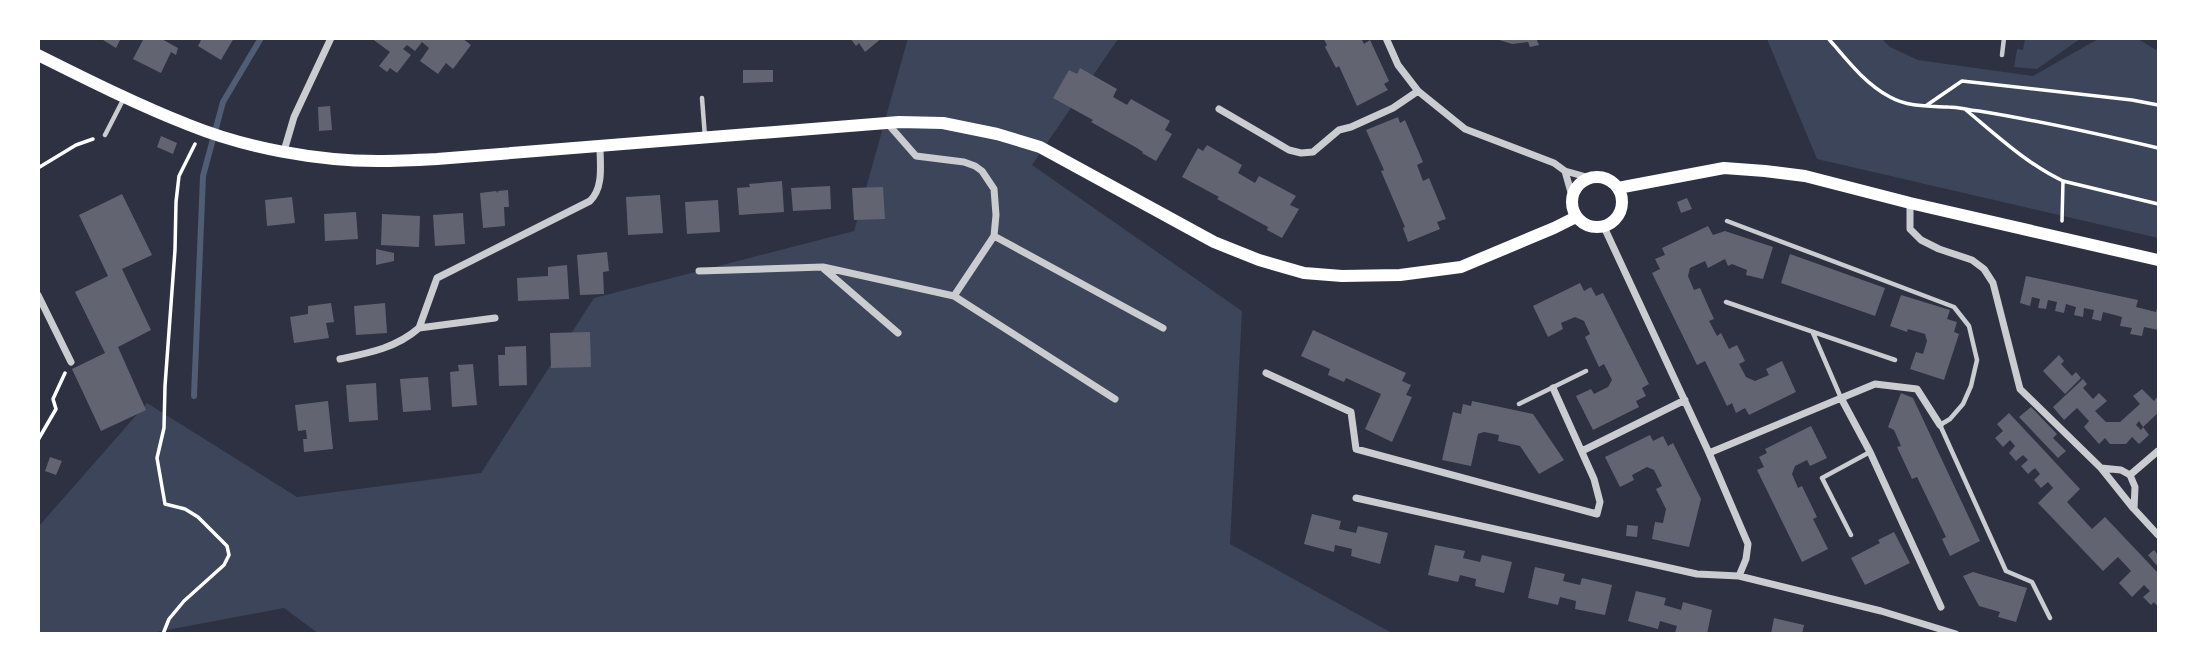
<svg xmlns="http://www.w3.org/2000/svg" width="2197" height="672" font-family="'Public Sans',sans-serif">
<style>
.green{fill:#3c4559}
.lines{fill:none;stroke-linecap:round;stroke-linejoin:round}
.stream{stroke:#4f5d75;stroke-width:6}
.building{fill:#626471}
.path{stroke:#fff;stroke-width:3.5}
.service{stroke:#caccd0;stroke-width:4.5}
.minor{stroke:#caccd0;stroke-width:7}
.secondary{stroke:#fff;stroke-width:12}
</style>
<rect width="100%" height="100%" fill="#2d3142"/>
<path class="green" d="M908 38 1118 39 1032 165 1242 311 1230 544 1392 633 319 634 284 608 151 633 39 634V526L147 403 297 497 481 473 594 298 854 231Z
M1767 39H1882L1890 47 1918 60 2033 76 2098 39H2138L2158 51V238L1817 159Z
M2025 39V38L2080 39 2037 69 2014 67 2017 49 2023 50Z"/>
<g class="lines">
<path class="stream" d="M194 396 203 176 223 102 261 38"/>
</g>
<path class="building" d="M100 38H121L116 48Z
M144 38H160L178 48 176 55 171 52 161 73 133 59Z
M202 38H234L221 60 198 46Z
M371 38H462L471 45 453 69 446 63 438 74 420 61 429 48 422 42 415 51 407 45 403 49 411 55 397 73 390 68 387 72 379 66 390 52Z
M850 38H882L865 52 859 43 856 46Z
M1323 38H1361L1364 44 1370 40 1389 81 1384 84 1388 90 1357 106 1339 66 1336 68 1325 47 1327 45Z
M1493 38H1536L1539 45 1530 47 1528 42 1512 44Z
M1080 68 1117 89 1113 97 1127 105 1131 99 1170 121 1165 130 1172 134 1156 161 1142 153 1143 152 1137 148 1091 122 1093 120 1053 98 1069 70 1077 74Z
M743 70H773V82L743 83Z
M330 106 332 130 319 131 318 107Z
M1398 117 1400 123 1405 120 1423 162 1417 165 1423 181 1429 178 1446 219 1437 222 1440 229 1408 242 1403 228 1405 227 1381 171 1384 170 1366 130Z
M161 136 177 143 173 154 157 147Z
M1207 145 1242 165 1238 173 1255 183 1259 176 1296 196 1290 205 1299 209 1282 238 1267 230 1268 227 1217 199 1219 197 1182 177 1198 148 1203 151Z
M782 181 784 212 739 215 737 188 750 187 749 184Z
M830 186 831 209 793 211 791 188Z
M883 187 885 219 854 220 852 188Z
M508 190 509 207H504L505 226 483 228 480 193 496 191 498 193V191Z
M122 194 152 255 122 269 151 330 118 347 146 410 101 431 72 369 105 353 75 292 108 276 79 215Z
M660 195 663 233 628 235 626 197Z
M292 197 295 223 267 226 265 200Z
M1687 198 1692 209 1681 213 1677 202Z
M718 200 720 232 687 234 685 202Z
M356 212 358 239 325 241 324 214Z
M463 213 465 244 435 246 433 215Z
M382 214 420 216 419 247 381 245Z
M1708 226 1713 235 1725 231 1773 247 1763 279 1746 275 1747 270 1732 264 1728 266 1725 259 1708 268 1705 261 1690 268 1688 276 1694 290 1700 288 1714 319 1709 321 1717 336 1721 333 1729 349 1737 345 1745 361 1739 364 1746 377 1755 381 1769 375 1766 369 1782 361 1796 392 1749 415 1745 408 1736 413 1732 403 1727 406 1705 361 1697 365 1652 273 1660 269 1655 259 1665 255 1662 248Z
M376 249 394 253V261L376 265Z
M607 252 609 271 603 272 604 294 580 295 577 255Z
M1790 254 1885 288 1875 316 1781 283Z
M567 265 569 299 518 301 517 278 548 276V267Z
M2026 276 2138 300 2136 307 2156 312 2158 304V330L2144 327 2142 336 2130 334 2132 328 2120 326 2122 317 2115 315 2103 312 2101 321 2092 319 2094 310 2084 308 2083 317 2074 315 2076 307 2066 304 2064 313 2055 311 2057 302 2048 300 2046 309 2038 308 2040 299 2032 297 2030 306 2020 303Z
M1580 283 1584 291 1591 287 1596 296 1603 293 1649 384 1642 388 1646 396 1636 401 1639 407 1593 430 1576 396 1591 389 1594 394 1608 387 1612 380 1604 364 1599 367 1585 337 1590 334 1584 321 1575 317 1561 323 1563 329 1548 337 1533 306Z
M1901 295 1950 310 1947 319 1957 322 1954 332 1959 334 1944 380 1910 369 1916 352 1923 354 1927 341 1925 334 1908 329 1907 332 1890 326Z
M331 303 334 322 326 323 329 338 294 343 290 317 308 314V306Z
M385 303 387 333 356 335 354 306Z
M1313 330 1406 373 1402 381 1411 385 1406 395 1412 397 1392 442 1365 429 1381 394 1346 378 1344 382 1328 375 1330 369 1301 356Z
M590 332 591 367 551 368 550 333Z
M526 346 527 385 499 386 498 355H505V347Z
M2059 355 2064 361 2061 364 2072 376 2076 372 2081 378 2065 394 2043 371Z
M473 364 477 405 452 407 450 372 459 371 458 365Z
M428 377 431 410 403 412 400 379Z
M2083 379 2087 384 2083 388 2093 399 2099 393 2107 401 2095 411 2106 422H2120L2140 404 2133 396 2142 389 2154 401 2158 396V413L2143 427 2139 421 2136 425 2141 430 2143 427 2149 435 2139 444 2132 437 2126 444H2110L2105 438 2099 444 2084 427 2089 421 2077 408 2064 420 2053 407Z
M376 383 378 420 349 422 346 385Z
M1901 393 1913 398 1980 541 1950 556 1942 539 1946 537 1917 477 1912 479 1905 464 1897 447 1901 446 1894 430 1888 427Z
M328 401 333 449 304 452 303 439H307L306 430 298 431 295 405Z
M1472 401 1533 414 1564 460 1539 474 1520 446 1498 441 1499 435 1484 432 1478 434 1471 466 1442 460 1453 412 1461 414 1463 404 1471 406Z
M2031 407 2057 434 2053 438 2066 451 2058 458 2019 417Z
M2009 413 2080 489 2067 502 2092 529 2105 517 2158 573V607L2154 602 2151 605 2143 597 2150 591 2144 585 2132 597 2119 583 2131 571 2118 557 2103 571 2038 503 2053 488 2048 482 2041 488 2034 480 2040 474 2035 468 2028 474 2021 466 2028 460 2023 455 2016 461 2009 453 2015 446 2010 440 2003 447 1995 438 2003 431 1997 424Z
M1811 426 1827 458 1810 466 1807 460 1795 466 1792 474 1798 488 1802 486 1817 517 1813 519 1828 549 1802 562 1757 470 1764 467 1759 457 1767 453 1765 449Z
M1650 435 1653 441 1663 436 1668 446 1673 443 1701 499 1689 547 1652 539 1655 522 1663 523 1666 509 1656 489 1662 486 1654 470 1647 467 1632 475 1634 480 1620 487 1605 457Z
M50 457 62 461 56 475 45 471Z
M1312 514 1341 521 1339 529 1356 533 1358 526 1388 533 1380 564 1351 556 1352 549 1344 547 1335 545 1334 552 1304 544Z
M1627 525 1638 526 1637 537 1626 536Z
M1894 532 1910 563 1865 585 1851 558 1880 543 1878 540Z
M1435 545 1465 551 1463 558 1480 562 1482 555 1512 562 1504 593 1475 586 1476 579 1460 575 1458 582 1428 575Z
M2154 550 2158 555V567L2148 555Z
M1535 567 1565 574 1563 581 1580 585 1582 578 1612 585 1605 615 1575 609 1576 601 1560 597 1558 605 1528 598Z
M1973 572 2027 588 2016 622 1998 617 2000 612 1979 606 1963 576Z
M1636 591 1666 598 1664 605 1681 610 1683 602 1712 610 1707 634 1675 633 1677 626 1660 621 1658 629 1628 621Z
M1774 618 1804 625 1802 634H1771Z"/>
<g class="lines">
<path class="path" d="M1828 38C1846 59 1865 84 1890 97 1908 107 1927 106 1948 107 1958 107 1969 110 1979 111 2040 121 2099 134 2158 148
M1927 105 1962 81 2132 100 2158 105
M1966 110C1996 135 2027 164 2063 181L2158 204
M38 168 76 145 93 139
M2062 221 2063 181
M38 440 56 409 53 399 65 373
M163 634 169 619 184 601 224 565 229 555 227 546 198 517 185 509 165 504 157 458 164 428 165 386 175 250 176 202 179 176 195 144"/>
<path class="service" d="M2002 55 2004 38
M702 98 705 137
M105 135 124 98
M1727 221 1954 307 1969 326 1977 360 1971 386 1963 404 1950 419 1940 425 2006 571 2032 582 2050 618
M1726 302 1895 360
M1813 333 1841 398
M1519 404 1586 371
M1851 535 1822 478 1870 452"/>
<path class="minor" d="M1386 38 1398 65 1418 91 1465 129 1554 163 1565 171 1590 178
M1219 109 1289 150 1301 153 1313 152 1339 130 1351 127 1393 108 1418 91
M284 151 294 117 331 38
M1565 171 1572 196
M1910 203V229L1921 240 1939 249 1972 260 1984 269 1993 283 2020 389 2101 468 2121 470 2130 475 2135 487 2134 509 2158 535
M1604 227 1709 453 1748 544 1746 559 1739 576
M994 236 1163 328
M823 268 898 333
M699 271 823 267 954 296 994 236 996 215 994 189 982 171 975 166 964 162 916 156 888 124
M38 295 71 362
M954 296 1115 399
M495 318 419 328 437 278 590 201C604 187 600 165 600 146
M340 359C369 353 396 348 419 328
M1266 373 1351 412 1356 449 1597 514 1600 502 1594 479 1553 388
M1841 398 1870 452 1941 607
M1582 451 1685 400
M1709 453 1875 384 1917 389 1940 425
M2101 468 2133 508
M2130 475 2158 451
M1356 498 1697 574 1739 576 1881 611 1956 634"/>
<path class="secondary" d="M38 55C88 80 138 105 189 125 246 148 317 161 378 161 398 161 418 160 437 159L899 122 943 123 997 134 1040 147 1214 242 1259 260 1304 273 1342 276 1400 275 1461 267 1554 228 1576 217
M1572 202a25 25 0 1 1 50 0a25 25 0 1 1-50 0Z
M1618 188 1724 168 1765 171 1805 176 1910 203 2158 260"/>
</g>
<rect width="2197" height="672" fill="none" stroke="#ffffff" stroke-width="80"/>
</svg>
